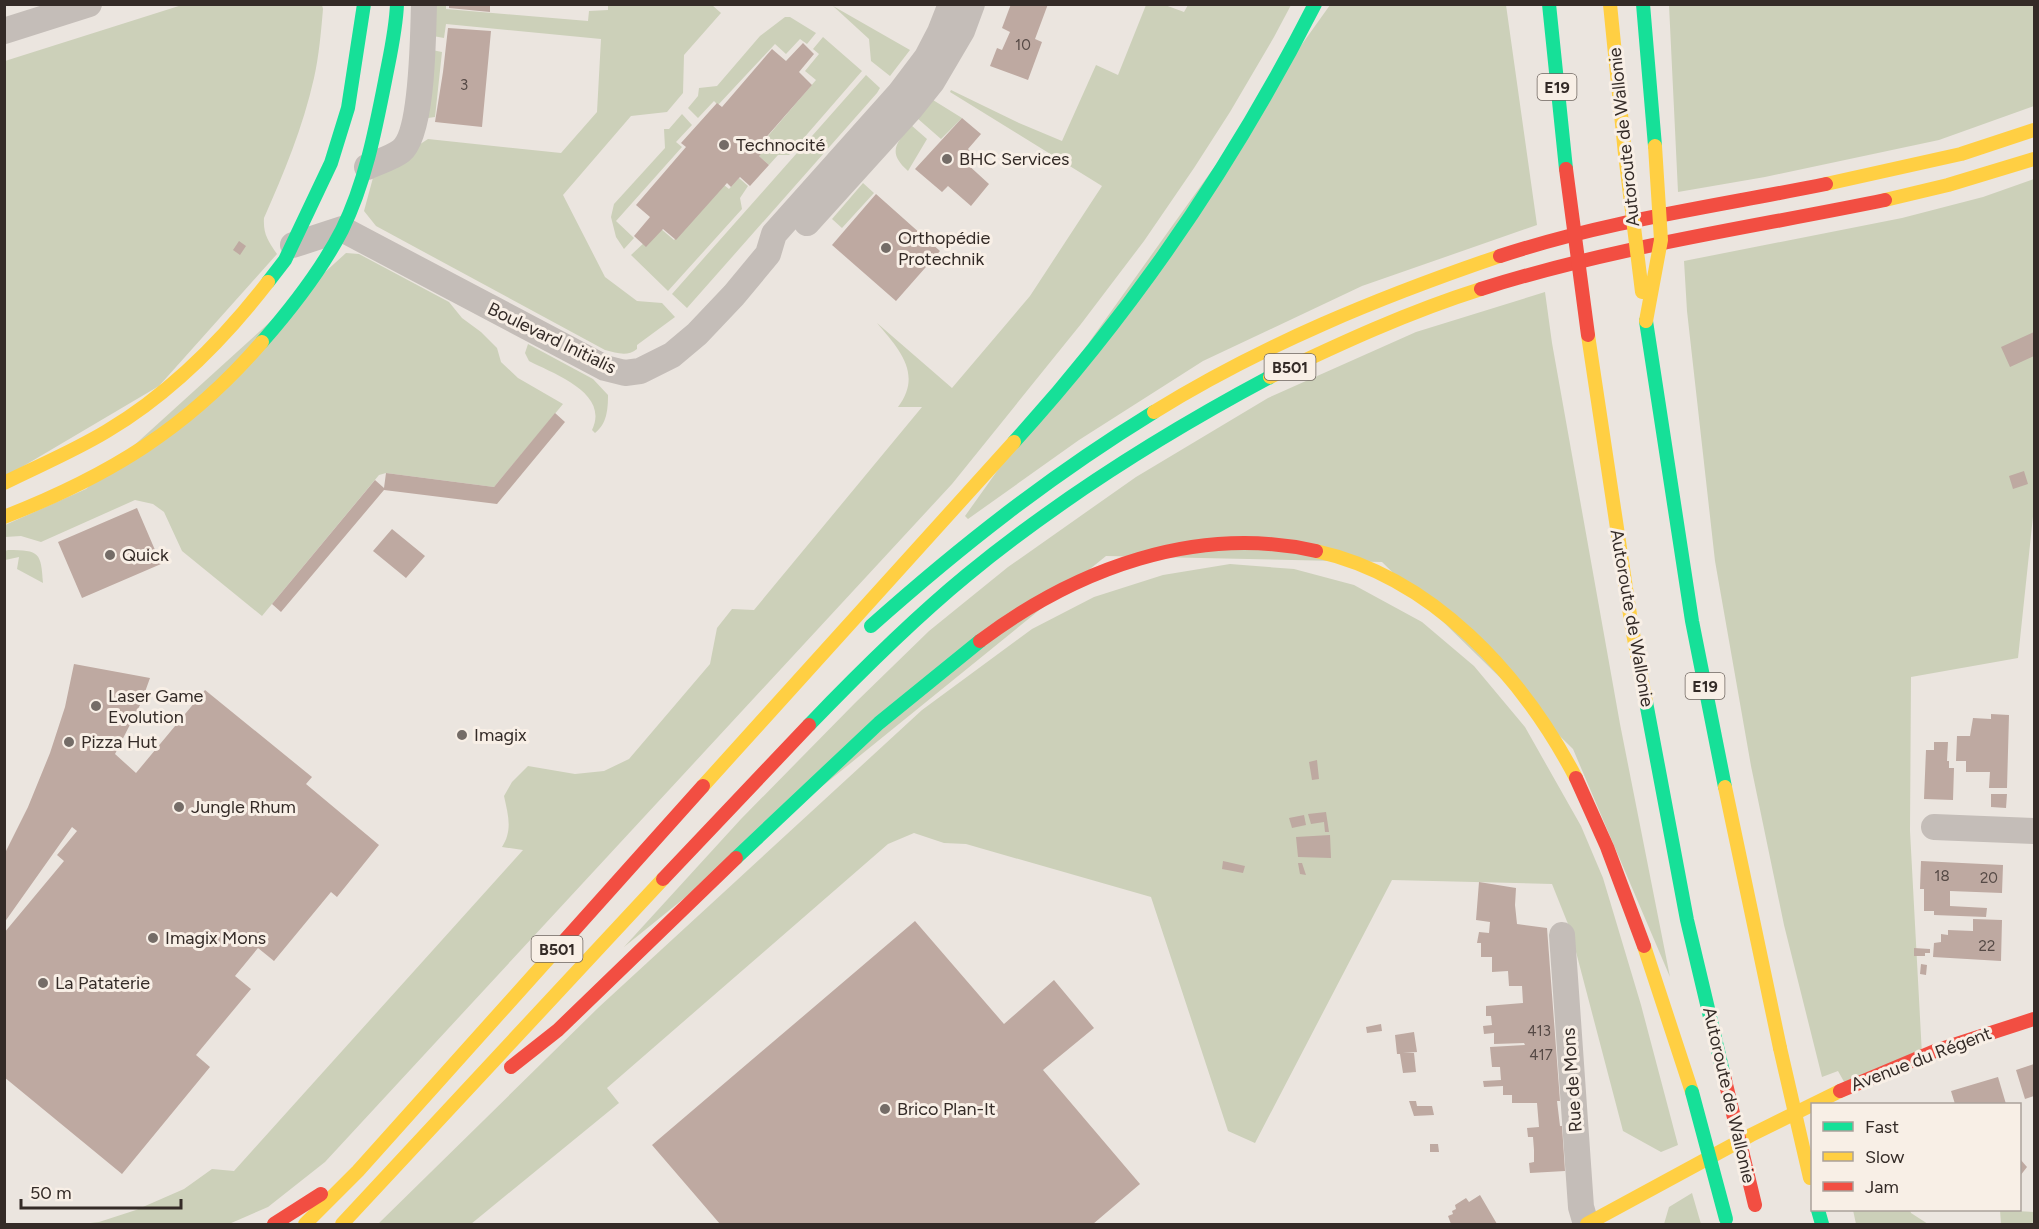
<svg xmlns="http://www.w3.org/2000/svg" width="2039" height="1229" font-family="Figtree,sans-serif">
<style>
.green{fill:#ccd0b9}
.building{fill:#bea9a1}
.lines{fill:none;stroke-linecap:round;stroke-linejoin:round}
.street{stroke:#c4bdb8;stroke-width:26}
.fast{stroke:#16e098;stroke-width:14}
.slow{stroke:#ffcf43;stroke-width:14}
.jam{stroke:#f24e42;stroke-width:14}
.fast-bridge{stroke:#16e098;stroke-width:14}
.slow-bridge{stroke:#ffcf43;stroke-width:14}
.jam-bridge{stroke:#f24e42;stroke-width:14}
.poi-dot{fill:#746c67;stroke:#f8efe6;stroke-width:2}
.labels{text-anchor:middle;dominant-baseline:central;stroke-width:6;stroke-linejoin:round;paint-order:stroke}
.number-label{font-size:15px;fill:#564a46}
.shield{fill:#f8efe6;stroke:#6f6660;stroke-width:1.5}
.shield-label{font-size:16px;font-weight:bold;fill:#342b27}
.street-label{font-size:18px;fill:#342b27;stroke:#f8efe6}
.poi-label{font-size:18px;fill:#342b27;stroke:#f8efe6;text-anchor:start}
</style>
<rect width="100%" height="100%" fill="#ebe5df"/>
<path class="green" d="M182 5H322L323 9C321 32 319 56 314 78 303 127 284 173 264 218 263 234 268 241 277 254L159 386 5 477V61Z
M434 5H446V9L588 21 589 11 608 10V5H712L721 13 684 55 683 93 667 112 631 116 563 195 605 277 637 301 662 303 675 317 637 345V349C627 357 617 353 605 350L376 226 364 211 374 174 428 139 561 153 597 112 601 39 446 24 444 38 433 36Z
M1146 5H1165L1184 12 1188 5H1291L1274 37 1230 112 1194 168 1144 241 1081 324 952 484 325 1162 268 1207 229 1224H82L99 1222 136 1210 184 1189 212 1169 234 1171 523 850 502 847C513 830 508 815 504 796L512 782 528 766 575 774 604 771 629 759 710 664 717 628 732 609 754 610 922 407H898C923 374 899 349 877 323L952 388 1030 296 1102 186 950 92 951 90 1019 123 1062 141 1096 65 1118 75Z
M1330 5H1506L1537 225 1362 286 1203 361 1079 440 968 519 965 516Z
M1669 5H2034V106L1939 140 1765 177 1678 192Z
M833 6 910 50 890 76 871 61 869 39Z
M785 17H790L816 33 807 44 800 39 786 54 775 44 718 105 714 101 698 118 688 108 698 96 699 88 717 86 760 36Z
M823 37 862 71 789 155H778L769 165 759 156 762 143 816 80 805 71 819 54 813 49Z
M432 50 442 52 435 117 428 118 424 107Z
M866 75 880 88 877 93 687 308 672 294Z
M933 100 962 118 941 139 917 118Z
M682 114 692 125 676 142 682 147 616 221 634 238 624 249 616 237 611 217 614 204 665 148 664 129H669Z
M911 125 927 139 908 171C887 152 896 144 911 125Z
M739 178 748 186 740 198 742 209 668 291 631 255 660 228 674 240 724 185 729 189Z
M2034 179V507L2018 658 1911 677 1910 831 1922 1055 1847 1087 1838 1071 1822 1077 1784 925 1751 766 1715 561 1687 311 1684 261 1902 218 1983 197Z
M863 183 874 193 842 228 832 219Z
M346 253 359 254 449 302 462 318 481 332 497 348 501 362 518 378 563 404 494 487 386 473 379 475 262 616 182 551 164 512 153 504 135 500 41 542 21 536 5 537V525L86 489Z
M1545 292 1552 343 1620 724 1670 977 1573 749 1382 562 1106 556 624 947 741 819 855 703 929 631 1008 567 1136 477 1268 398 1416 332Z
M528 344 593 379 608 395C608 409 607 424 595 433L592 430C610 393 554 374 529 361L525 353Z
M8 550C40 550 41 553 43 583L17 569 19 557 5 560V551Z
M1230 564 1294 569 1354 585 1422 622 1474 666 1525 727 1581 826 1603 878 1641 1005 1678 1145 1661 1152 1623 1131 1570 929 1552 884 1392 880 1255 1143 1228 1131 1151 897 966 844 944 843 914 833 888 844 607 1088 619 1103 471 1224H378L599 1007 922 710 1032 629 1094 597 1163 575Z
M1692 1193 1701 1224H1664L1669 1207Z
M1853 1210H1910L1911 1213 1928 1224H1856Z
M2000 1210 2034 1212V1224H2001Z"/>
<path class="building" d="M1011 4H1048L1035 39 1042 42 1028 80 990 66 997 48 1002 50 1010 32 1002 28Z
M449 5H490V12L449 8Z
M448 28 491 31 482 127 435 122 443 72Z
M803 43 814 54 799 72 812 85 762 142 767 147 759 156 769 165 750 186 740 177 731 187 727 183 676 240 663 229 646 247 634 236 650 217 636 205 686 147 681 143 717 103 722 107 772 49 786 61Z
M962 118 981 134 968 149 973 155 966 163 989 184 971 206 948 186 942 192 915 169Z
M876 194 940 251 896 301 832 245Z
M239 241 246 246 240 255 233 250Z
M2034 332V356L2010 367 2001 347Z
M555 413 565 422 497 504 384 490 281 612 272 604 375 480 384 488 386 473 494 487Z
M2024 471 2028 484 2013 489 2009 476Z
M137 508 161 564 82 598 58 542Z
M392 529 425 556 406 578 373 551Z
M74 664 150 678 141 703 115 754 136 773 205 690 312 777 306 784 379 845 337 897 331 892 274 961 258 948 235 976 251 989 196 1055 210 1067 122 1174 4 1077V933L64 861 57 855 77 831 72 827 4 923V855L28 807 50 753 65 707Z
M1991 714 2009 715 2007 788H1989L1990 772H1966V761H1956L1957 736H1970L1973 718 1991 719Z
M1934 742H1948L1947 761H1949V768H1954L1953 800 1924 799 1926 750H1934Z
M1317 760 1319 779 1312 780 1309 762Z
M1991 794H2007L2006 808 1991 807Z
M1326 812 1329 832H1325L1324 822 1311 824 1308 814Z
M1304 815 1306 825 1292 828 1289 818Z
M1330 835 1331 858 1298 857 1296 837Z
M1223 861 1245 866 1243 873 1222 869Z
M1921 861 2003 865 2002 893 1950 891V906L1987 908 1986 917 1934 915V911H1924V889H1920Z
M1298 863H1302L1306 875 1300 874Z
M1479 882 1516 888 1515 905 1517 924 1547 928 1560 1101H1557L1560 1126H1562L1565 1171 1530 1173 1529 1163 1534 1162V1150L1533 1137H1528L1527 1128 1539 1127 1537 1103H1512V1095H1503V1086L1484 1087 1483 1081 1501 1080 1500 1067H1492L1490 1047 1525 1045 1524 1043 1494 1044V1033L1484 1034 1483 1026 1492 1025 1491 1016H1486V1006L1523 1003 1522 986H1509L1508 971 1492 972V957H1481V943H1477L1479 932 1489 933 1490 922 1476 920Z
M1973 919 2002 920 2001 961 1933 957 1934 943 1941 942V934L1948 935V930L1973 931Z
M915 921 1004 1024 1054 980 1094 1028 1043 1070 1140 1184 1093 1224H720L652 1145Z
M1914 948 1930 949V953H1925V956H1914Z
M1921 964 1927 965 1926 975 1920 974Z
M1381 1024 1382 1031 1367 1033 1366 1027Z
M1414 1032 1417 1052 1403 1053H1414L1416 1072 1403 1073 1400 1054H1397L1395 1035Z
M2034 1064V1096L2025 1099 2016 1070Z
M1998 1077 2006 1104H1955L1951 1091Z
M1409 1101H1416L1417 1106H1432L1434 1115 1414 1116Z
M1430 1144H1438L1439 1152H1430Z
M2020 1159 2027 1167 2020 1176Z
M1480 1195 1497 1224H1451L1448 1216 1453 1214 1452 1211 1456 1209 1455 1205 1466 1198 1469 1202Z"/>
<g class="lines">
<path class="street" d="M4 31 89 4
M367 167C377 162 392 158 401 151 423 134 423 33 424 4
M807 223 912 107 932 82 962 31 972 4
M293 245 342 229 605 368 625 373 640 371 672 355 697 334 734 295 768 254 774 234 899 94 927 57 940 32 951 4
M1934 827 2034 831
M1562 935 1581 1207 1586 1224"/>
<path class="fast" d="M1549 4 1566 169
M1643 4 1655 146
M268 282 285 260 331 163 348 108 364 4
M1646 321 1692 621 1725 787
M262 342C290 310 323 267 342 230 365 183 375 132 385 81 390 55 396 30 397 4
M1014 442C1133 311 1235 161 1315 4
M871 626C962 545 1050 476 1154 412
M1646 702 1687 920 1724 1076
M809 725C859 673 911 621 967 575 1061 498 1163 434 1270 377
M736 858 879 723 980 641
M1818 1210 1822 1224"/>
<path class="slow" d="M1610 4 1625 154
M1826 184 1961 154 2034 130
M1885 200 1948 185 2034 159
M1588 335 1632 628 1646 702
M1270 377C1339 344 1408 312 1481 289
M1154 412C1262 345 1380 297 1500 256
M4 483C38 466 74 451 107 431 169 394 223 340 268 282
M4 517C109 476 188 428 262 342
M1316 551C1433 577 1522 675 1576 778
M703 786 1014 442
M1725 787 1780 1048
M1644 946 1692 1092
M305 1224 358 1171 557 949
M342 1224 663 879
M1587 1224 1751 1135 1840 1091"/>
<path class="jam" d="M1500 256C1606 221 1717 206 1826 184
M1481 289C1613 247 1749 228 1885 200
M980 641C1076 569 1196 524 1316 551
M1576 778 1607 847 1644 946
M663 879 809 725
M557 949 703 786
M511 1067 558 1030 736 858
M1840 1091 1935 1051 2034 1019
M274 1224 321 1194"/>
<path class="fast-bridge" d="M1692 1092 1726 1219"/>
<path class="slow-bridge" d="M1625 154 1642 292
M1646 321 1661 240 1655 146
M1780 1048 1810 1178"/>
<path class="jam-bridge" d="M1566 169 1588 335
M1724 1076 1755 1205"/>
</g>
<g class="poi-dot">
<circle cx="724" cy="145" r="6"/>
<circle cx="947" cy="159" r="6"/>
<circle cx="886" cy="248" r="6"/>
<circle cx="110" cy="555" r="6"/>
<circle cx="96" cy="706" r="6"/>
<circle cx="462" cy="735" r="6"/>
<circle cx="69" cy="742" r="6"/>
<circle cx="179" cy="807" r="6"/>
<circle cx="153" cy="938" r="6"/>
<circle cx="43" cy="983" r="6"/>
<circle cx="885" cy="1109" r="6"/>
</g>
<g class="labels">
<g class="number-label">
<text x="1023" y="45">10</text>
<text x="464" y="85">3</text>
<text x="1942" y="876">18</text>
<text x="1989" y="878">20</text>
<text x="1987" y="946">22</text>
<text x="1539" y="1031">413</text>
<text x="1541" y="1055">417</text>
</g>
<g class="shield">
<rect x="1537.5" y="74" width="39" height="26" rx="4.5"/>
<rect x="1264.5" y="354" width="51" height="26" rx="4.5"/>
<rect x="1685.5" y="673" width="39" height="26" rx="4.5"/>
<rect x="531.5" y="936" width="51" height="26" rx="4.5"/>
</g>
<g class="shield-label">
<text x="1557" y="87">E19</text>
<text x="1290" y="367">B501</text>
<text x="1705" y="686">E19</text>
<text x="557" y="949">B501</text>
</g>
<g class="street-label">
<text transform="translate(1624 137) rotate(-96)">Autoroute de Wallonie</text>
<text transform="translate(552 338) rotate(26)">Boulevard Initialis</text>
<text transform="translate(1632 618) rotate(80)">Autoroute de Wallonie</text>
<text transform="translate(1921 1059) rotate(-21)">Avenue du Régent</text>
<text transform="translate(1572 1080) rotate(-94)">Rue de Mons</text>
<text transform="translate(1729 1095) rotate(77)">Autoroute de Wallonie</text>
</g>
<g class="poi-label">
<text x="736" y="145">Technocité</text>
<text x="959" y="159">BHC Services</text>
<text x="898" y="238">Orthopédie<tspan x="898" dy="21">Protechnik</tspan></text>
<text x="122" y="555">Quick</text>
<text x="108" y="696">Laser Game<tspan x="108" dy="21">Evolution</tspan></text>
<text x="474" y="735">Imagix</text>
<text x="81" y="742">Pizza Hut</text>
<text x="191" y="807">Jungle Rhum</text>
<text x="165" y="938">Imagix Mons</text>
<text x="55" y="983">La Pataterie</text>
<text x="897" y="1109">Brico Plan-It</text>
</g>
</g>
<rect width="2039" height="1229" fill="none" stroke="#342b27" stroke-width="12"/>
<rect x="1811" y="1103" width="210" height="108" fill="#f8efe6" stroke="#aaa19a" stroke-width="1.5"/>
<rect x="1823" y="1122" width="30" height="9" fill="#16e098" stroke="#aaa19a" stroke-width="1.5"/>
<text x="1865" y="1133" font-size="18" fill="#342b27">Fast</text>
<rect x="1823" y="1152" width="30" height="9" fill="#ffcf43" stroke="#aaa19a" stroke-width="1.5"/>
<text x="1865" y="1163" font-size="18" fill="#342b27">Slow</text>
<rect x="1823" y="1182" width="30" height="9" fill="#f24e42" stroke="#aaa19a" stroke-width="1.5"/>
<text x="1865" y="1193" font-size="18" fill="#342b27">Jam</text>
<path d="M21 1199v9h160v-9" fill="none" stroke="#342b27" stroke-width="3"/>
<text x="30" y="1199" font-size="18" fill="#342b27" stroke="#f8efe6" stroke-width="4.5" paint-order="stroke">50 m</text>
</svg>
